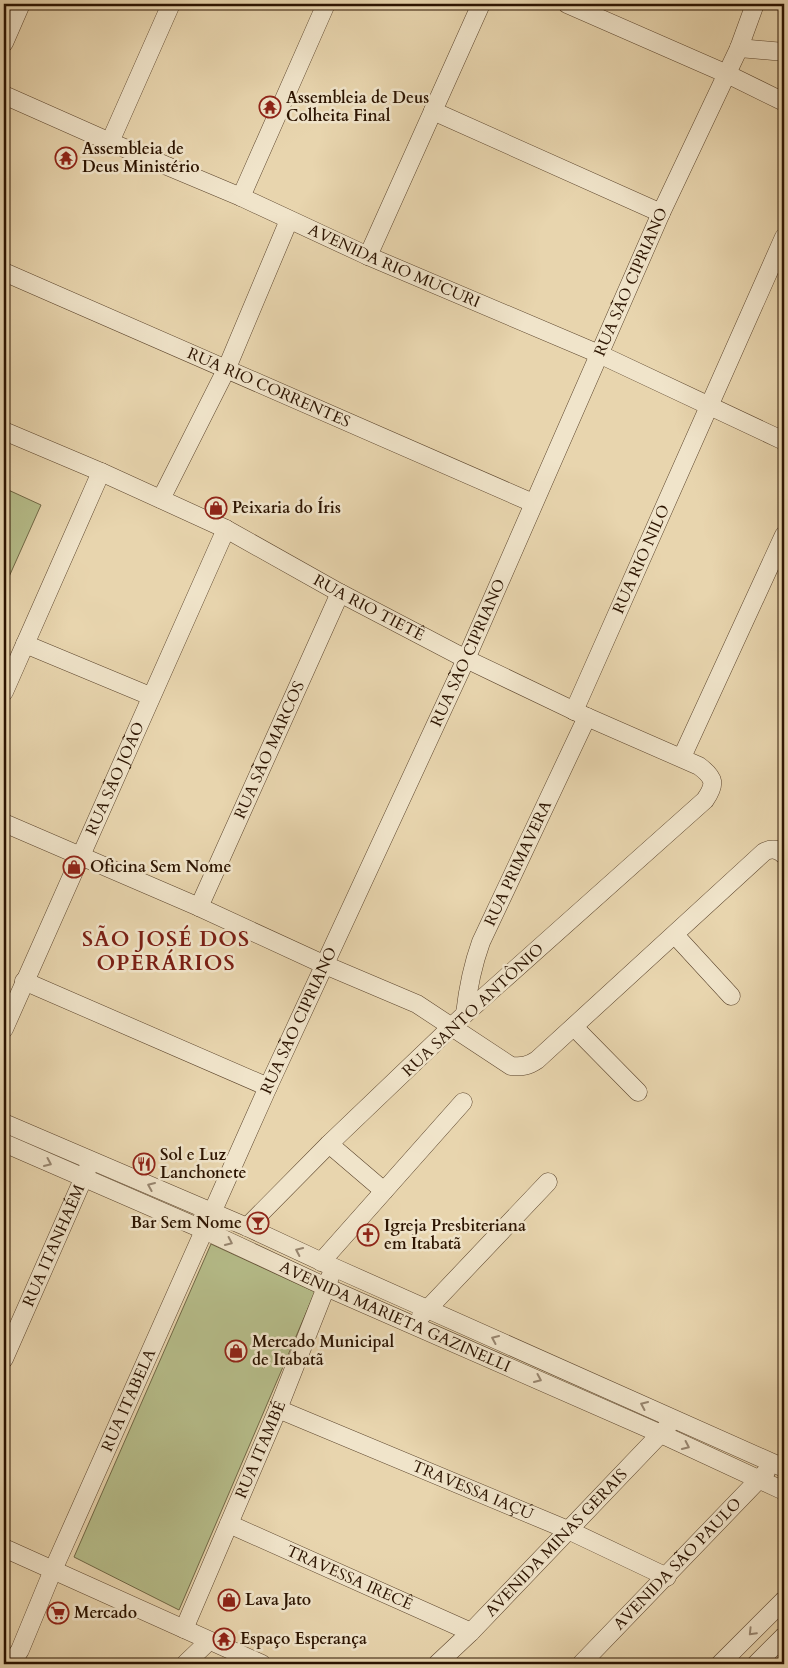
<svg xmlns="http://www.w3.org/2000/svg" width="788" height="1668" font-family="Cardo,serif">
<style>
.green{fill:#b6bd8a;stroke:#716846}
.lines{fill:none;stroke-linecap:round;stroke-linejoin:round}
.minor-casing{stroke:#5b442c;stroke-width:19}
.minor{stroke:#f0e4ca;stroke-width:18}
.oneway{stroke:#988670}
.labels{text-anchor:middle;dominant-baseline:central;stroke-width:5;stroke-linejoin:round;paint-order:stroke}
.poi-label{font-size:16px;font-weight:bold;fill:#2c1401;stroke:#f0e4ca;text-anchor:start}
.street-label{font-size:16px;fill:#2c1401;stroke:#f0e4ca}
.district-label{font-size:21px;font-weight:bold;letter-spacing:1px;fill:#7a1f14;stroke:#f0e4ca}
</style>
<rect width="100%" height="100%" fill="#e8d5ae"/>
<filter id="stains"><feTurbulence type="fractalNoise" baseFrequency=".004" numOctaves="4"/><feColorMatrix values="0 0 0 0 .2 0 0 0 0 .09 0 0 0 0 .02 0 0 0 .5 -.17"/></filter>
<radialGradient id="worn" r=".72"><stop offset=".6" stop-color="#630" stop-opacity="0"/><stop offset="1" stop-color="#630" stop-opacity=".3"/></radialGradient>
<path class="green" d="M4 488 41 505 4 588Z
M211 1244 315 1292 179 1610 74 1557Z"/>
<g class="lines">
<g class="minor-casing">
<g id="minor">
<path d="M567 4 727 74 784 102"/>
<path d="M4 43 21 4"/>
<path d="M739 48 784 52"/>
<path id="s1" d="M4 95 110 142 241 197 368 256 599 354 784 441"/>
<path d="M433 111 661 213"/>
<path d="M110 142 171 4"/>
<path d="M241 197 326 4"/>
<path d="M368 256 481 4"/>
<path id="s2" d="M4 272 533 503"/>
<path id="s3" d="M4 431 101 472 226 529 340 593 466 659 587 717 699 766C715 778 716 784 705 800L465 1014 329 1144 247 1227"/>
<path d="M161 499 226 370 289 220"/>
<path d="M25 644 150 696"/>
<path d="M4 692 101 472"/>
<path id="s4" d="M574 711 784 237"/>
<path d="M682 757 784 535"/>
<path d="M4 823 199 907 325 965 417 1004 511 1066C522 1067 528 1066 537 1060L764 852C772 848 778 849 784 855"/>
<path id="s5" d="M199 907 340 593"/>
<path d="M675 935 731 996"/>
<path d="M24 981 268 1087"/>
<path id="s6" d="M465 1014C468 987 472 967 481 942L587 717"/>
<path d="M574 1027 638 1092"/>
<path id="s7" d="M4 1029 226 529"/>
<path d="M4 1123 247 1227 333 1267 784 1468"/>
<path id="s8" d="M4 1143 204 1230 326 1287 661 1434 784 1491"/>
<path d="M329 1144 384 1191"/>
<path d="M321 1262 463 1102"/>
<path d="M421 1316 548 1182"/>
<path id="s9" d="M4 1359 87 1170"/>
<path id="s10" d="M278 1409 568 1530 667 1577"/>
<path id="s11" d="M229 1524 471 1632"/>
<path d="M4 1548 262 1664"/>
<path id="s12" d="M184 1629 278 1409 330 1277"/>
<path id="s13" d="M11 1664 20 1650 53 1570 268 1087 466 659 661 213 739 48 755 4"/>
<path d="M185 1664 209 1641"/>
<path id="s14" d="M437 1664 471 1632 668 1426"/>
<path id="s15" d="M581 1664 766 1472"/>
<path d="M720 1664 784 1600"/>
<path d="M756 1664 784 1636"/>
</g>
</g>
<use href="#minor" class="minor"/>
</g>
<defs><path id="oneway-chevron" d="M-2-3.5L2.5 0L-2 3.5" fill="none" stroke-width="1.6" stroke-linecap="round" stroke-linejoin="round" transform="scale(1.25)"/></defs>
<g class="oneway">
<use href="#oneway-chevron" transform="translate(48 1163) rotate(24)"/>
<use href="#oneway-chevron" transform="translate(151 1186) rotate(-157)"/>
<use href="#oneway-chevron" transform="translate(229 1242) rotate(25)"/>
<use href="#oneway-chevron" transform="translate(299 1251) rotate(-155)"/>
<use href="#oneway-chevron" transform="translate(495 1339) rotate(-156)"/>
<use href="#oneway-chevron" transform="translate(538 1379) rotate(24)"/>
<use href="#oneway-chevron" transform="translate(644 1405) rotate(-156)"/>
<use href="#oneway-chevron" transform="translate(686 1446) rotate(25)"/>
<use href="#oneway-chevron" transform="translate(752 1632) rotate(134)"/>
</g>
<defs>
<g id="temple-ring" transform="scale(1.125)"><circle r="9.5" fill="#f0e4ca" stroke="#8f2418" stroke-width="1.5"/><path d="M0-6L5-2H3V0L6.5 2.5H4V6H1.5V3h-3V6H-4V2.5H-6.5L-3 0V-2H-5Z" fill="#8f2418"/></g>
<g id="shop-ring" transform="scale(1.125)"><circle r="9.5" fill="#f0e4ca" stroke="#8f2418" stroke-width="1.5"/><path d="M-5-2.5h2.3a2.7 3.5 0 0 1 5.4 0H5L5.5 6h-11ZM-1.5-2.5h3a1.5 2.3 0 0 0-3 0Z" fill="#8f2418"/></g>
<g id="restaurant-ring" transform="scale(1.125)"><circle r="9.5" fill="#f0e4ca" stroke="#8f2418" stroke-width="1.5"/><path d="M-5-6h1v4h1v-4h1v4h1v-4h1v5L-1.5 .5V6h-2V.5L-5-1ZM5-6V6H3V1.5H1.5Q1.5-4 5-6Z" fill="#8f2418"/></g>
<g id="bar-ring" transform="scale(1.125)"><circle r="9.5" fill="#f0e4ca" stroke="#8f2418" stroke-width="1.5"/><path d="M-6-5H6L.8 .8V4.5H3.5V6h-7V4.5H-.8V.8Z" fill="#8f2418"/></g>
<g id="church-ring" transform="scale(1.125)"><circle r="9.5" fill="#f0e4ca" stroke="#8f2418" stroke-width="1.5"/><path d="M-1.2-6h2.4v3.5h3.3v2.4h-3.3V6h-2.4V-.1h-3.3v-2.4h3.3Z" fill="#8f2418"/></g>
<g id="supermarket-ring" transform="scale(1.125)"><circle r="9.5" fill="#f0e4ca" stroke="#8f2418" stroke-width="1.5"/><path d="M-6-5.5h2.5l.6 2H6L4.5 2H-2.5L-4.4-4H-6ZM-1.5 3.2a1.3 1.3 0 1 0 .1 0ZM3 3.2a1.3 1.3 0 1 0 .1 0Z" fill="#8f2418"/></g>
</defs>
<g fill-rule="evenodd">
<use href="#temple-ring" x="270" y="107"/>
<use href="#temple-ring" x="66" y="158"/>
<use href="#shop-ring" x="216" y="508"/>
<use href="#shop-ring" x="74" y="867"/>
<use href="#restaurant-ring" x="144" y="1164"/>
<use href="#bar-ring" x="258" y="1223"/>
<use href="#church-ring" x="368" y="1235"/>
<use href="#shop-ring" x="236" y="1351"/>
<use href="#shop-ring" x="229" y="1600"/>
<use href="#supermarket-ring" x="58" y="1613"/>
<use href="#temple-ring" x="224" y="1639"/>
</g>
<g class="labels">
<g class="poi-label">
<text x="286" y="98">Assembleia de Deus<tspan x="286" dy="18">Colheita Final</tspan></text>
<text x="82" y="149">Assembleia de<tspan x="82" dy="18">Deus Ministério</tspan></text>
<text x="232" y="508">Peixaria do Íris</text>
<text x="90" y="867">Oficina Sem Nome</text>
<text x="160" y="1155">Sol e Luz<tspan x="160" dy="18">Lanchonete</tspan></text>
<text x="242" y="1223" text-anchor="end">Bar Sem Nome</text>
<text x="384" y="1226">Igreja Presbiteriana<tspan x="384" dy="18">em Itabatã</tspan></text>
<text x="252" y="1342">Mercado Municipal<tspan x="252" dy="18">de Itabatã</tspan></text>
<text x="245" y="1600">Lava Jato</text>
<text x="74" y="1613">Mercado</text>
<text x="240" y="1639">Espaço Esperança</text>
</g>
<g class="street-label">
<text stroke="none"><textPath href="#s1" startOffset="426">AVENIDA RIO MUCURI</textPath></text>
<text stroke="none"><textPath href="#s13" startOffset="1515">RUA SÃO CIPRIANO</textPath></text>
<text stroke="none"><textPath href="#s2" startOffset="289">RUA RIO CORRENTES</textPath></text>
<text stroke="none"><textPath href="#s4" startOffset="166">RUA RIO NILO</textPath></text>
<text stroke="none"><textPath href="#s3" startOffset="406">RUA RIO TIETÊ</textPath></text>
<text stroke="none"><textPath href="#s13" startOffset="1110">RUA SÃO CIPRIANO</textPath></text>
<text stroke="none"><textPath href="#s5" startOffset="172">RUA SÃO MARCOS</textPath></text>
<text stroke="none"><textPath href="#s7" startOffset="274">RUA SÃO JOÃO</textPath></text>
<text stroke="none"><textPath href="#s6" startOffset="161">RUA PRIMAVERA</textPath></text>
<text transform="translate(473 1010) rotate(-43)">RUA SANTO ANTÔNIO</text>
<text stroke="none"><textPath href="#s13" startOffset="705">RUA SÃO CIPRIANO</textPath></text>
<text stroke="none"><textPath href="#s9" startOffset="124">RUA ITANHAÉM</textPath></text>
<text stroke="none"><textPath href="#s8" startOffset="428">AVENIDA MARIETA GAZINELLI</textPath></text>
<text stroke="none"><textPath href="#s13" startOffset="289">RUA ITABELA</textPath></text>
<text stroke="none"><textPath href="#s12" startOffset="195">RUA ITAMBÉ</textPath></text>
<text stroke="none"><textPath href="#s10" startOffset="211">TRAVESSA IAÇÚ</textPath></text>
<text stroke="none"><textPath href="#s14" startOffset="170">AVENIDA MINAS GERAIS</textPath></text>
<text stroke="none"><textPath href="#s15" startOffset="139">AVENIDA SÃO PAULO</textPath></text>
<text stroke="none"><textPath href="#s11" startOffset="132">TRAVESSA IRECÊ</textPath></text>
</g>
<g class="district-label">
<text x="166" y="939">SÃO JOSÉ DOS<tspan x="166" dy="24">OPERÁRIOS</tspan></text>
</g>
</g>
<rect width="788" height="1668" fill="none" stroke="#e8d5ae" stroke-width="20"/>
<rect x="5" y="5" width="778" height="1658" fill="none" stroke="#2c1401" stroke-width="2.5"/>
<rect x="10" y="10" width="768" height="1648" fill="none" stroke="#2c1401"/>
<rect width="100%" height="100%" filter="url(#stains)"/>
<rect width="100%" height="100%" fill="url(#worn)"/>
</svg>
